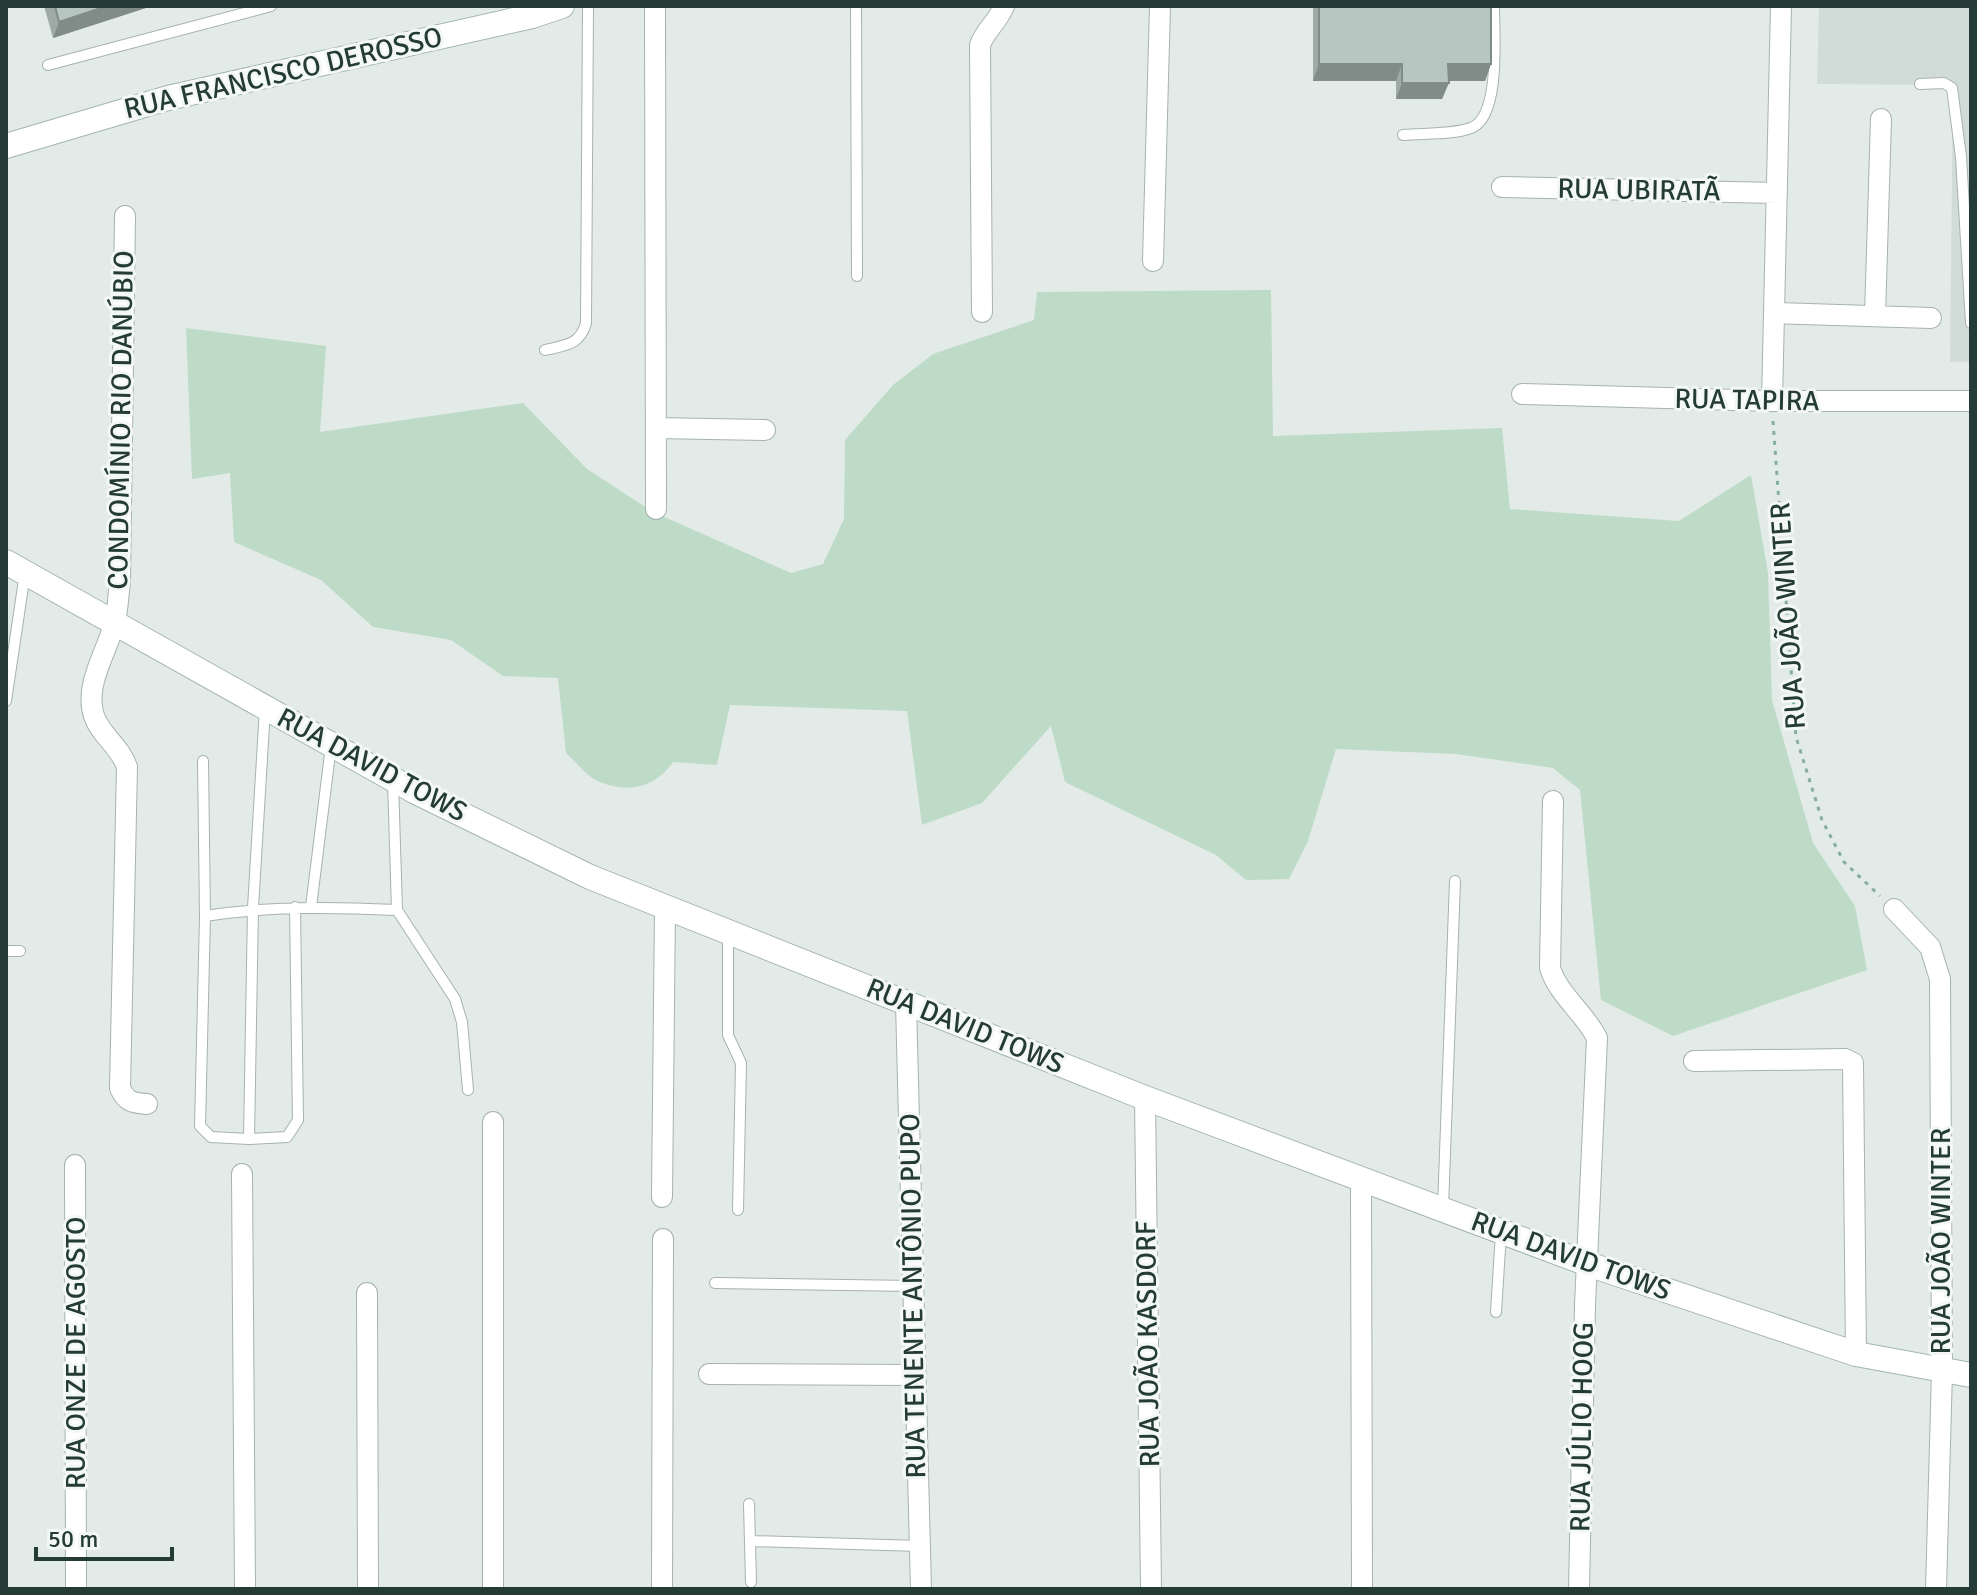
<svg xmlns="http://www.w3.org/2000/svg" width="1977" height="1595" font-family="Signika,sans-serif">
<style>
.built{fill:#d1dbd7}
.green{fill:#bddbc6}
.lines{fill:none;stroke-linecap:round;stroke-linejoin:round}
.lane-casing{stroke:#a6b3af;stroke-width:12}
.street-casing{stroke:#a6b3af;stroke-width:22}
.secondary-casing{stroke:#a2b6b0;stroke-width:26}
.path{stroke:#86aca1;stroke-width:3;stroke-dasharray:4 6;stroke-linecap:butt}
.lane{stroke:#fff;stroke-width:10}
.street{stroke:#fff;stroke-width:20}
.secondary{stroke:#fff;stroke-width:24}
.wall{fill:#9eaaa6}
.shaded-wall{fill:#818b87}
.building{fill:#b8c6c1;stroke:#818b87;stroke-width:2}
.labels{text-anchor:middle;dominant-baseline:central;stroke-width:6;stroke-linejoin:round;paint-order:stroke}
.street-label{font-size:28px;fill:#243b36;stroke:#f3f8f6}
</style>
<rect width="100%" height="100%" fill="#e3ebe8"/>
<path class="built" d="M1819 6H1971V362H1950L1953 85 1817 84Z"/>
<path class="green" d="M1271 290 1273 436 1502 428 1510 509 1679 521 1751 475 1768 573 1772 700 1813 843 1855 906 1867 970 1673 1036 1601 1000 1580 790 1553 768 1456 754 1336 749 1308 841 1289 879 1246 880 1216 855 1065 782 1051 726 982 803 922 825 907 711 730 705 717 765 673 762C656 787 629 794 600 782 588 778 576 762 566 753L558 678 503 676 451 640 373 627 321 580 234 542 230 473 192 479 186 328 326 346 320 432 523 403 587 469 653 512 791 573 823 564 844 519 845 440 893 385 933 354 1034 320 1037 292Z"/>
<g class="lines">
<g class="lane-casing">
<path id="lane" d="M856 6 857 276
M48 65 271 6
M1920 84 1944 83 1952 88 1961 157 1971 323
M1403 135C1423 133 1452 135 1471 128 1501 117 1494 34 1494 6
M545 350C566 345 580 345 586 323L588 6
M6 701 25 573
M203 761 205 916 200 1126 211 1137 249 1139 253 908 265 708
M393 782 397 910 455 999 462 1022 468 1090
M311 907 331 746
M205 916C269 906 332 907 397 910
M728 935V1035L741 1063 738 1210
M6 951H20
M249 1139 287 1137 298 1120 295 907
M1443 1208 1455 881
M715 1283 913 1286
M1496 1312 1501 1233
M749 1504 751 1582
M750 1541 920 1546"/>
</g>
<g class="street-casing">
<path id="street" d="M655 6 656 509
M1502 187 1777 193
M125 216 120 582C118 596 118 612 114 625 106 653 84 686 94 716 101 736 120 746 127 767L120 1088C126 1102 133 1103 147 1104
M1153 261 1160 6
M982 312 980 45C985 30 998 22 1004 6
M1774 313 1931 318
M1875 316 1881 119
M1522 394 1772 401H1971
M1772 401 1781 6
M656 428 765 430
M1553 801 1550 968C1559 996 1584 1012 1597 1038L1585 1305 1579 1589
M1894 909 1930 947 1940 979 1942 1371 1936 1589
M906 1003 921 1589
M1694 1061 1845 1059 1853 1063 1856 1354
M1145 1098 1151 1589
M75 1165 76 1589
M242 1174 245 1589
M1361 1180 1362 1589
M662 1197 665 907
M367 1293 368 1589
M709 1374 915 1375
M493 1589V1122
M662 1589 663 1239"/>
</g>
<g class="secondary-casing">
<path id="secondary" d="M6 146 168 98 532 16 562 6
M6 562 414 791 590 877 1145 1098 1588 1264 1856 1354 1971 1375"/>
</g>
<path class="path" d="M1773 421 1796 737 1822 820 1844 862 1880 896"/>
<use href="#lane" class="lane"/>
<use href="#street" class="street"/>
<use href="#secondary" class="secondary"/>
</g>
<path class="wall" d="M44 6H152L53 38Z
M1313 6H1491V64L1485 81H1449L1442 99H1396V81H1313Z"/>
<path class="shaded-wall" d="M107 6H152L53 38 59 22Z
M1319 64H1402L1396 81H1313Z
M1448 64H1491L1485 81H1442Z
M1402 83H1449L1442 99H1396Z"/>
<path class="building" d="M55 6H107L59 22Z
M1319 6H1491V64H1448L1449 83H1402V64H1319Z"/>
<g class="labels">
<g class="street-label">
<text transform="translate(283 73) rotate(-13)">RUA FRANCISCO DEROSSO</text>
<text transform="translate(1639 190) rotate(1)">RUA UBIRATÃ</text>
<text transform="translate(1747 400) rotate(1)">RUA TAPIRA</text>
<text transform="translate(121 420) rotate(-89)">CONDOMÍNIO RIO DANÚBIO</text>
<text transform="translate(1788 616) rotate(-94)">RUA JOÃO WINTER</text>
<text transform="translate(372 765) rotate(28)">RUA DAVID TOWS</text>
<text transform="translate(965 1026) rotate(22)">RUA DAVID TOWS</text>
<text transform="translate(1941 1241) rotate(-90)">RUA JOÃO WINTER</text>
<text transform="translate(1571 1256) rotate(20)">RUA DAVID TOWS</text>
<text transform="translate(913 1296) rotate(-91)">RUA TENENTE ANTÔNIO PUPO</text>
<text transform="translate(1148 1344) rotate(-91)">RUA JOÃO KASDORF</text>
<text transform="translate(76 1353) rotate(-90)">RUA ONZE DE AGOSTO</text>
<text transform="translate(1582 1427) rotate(-89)">RUA JÚLIO HOOG</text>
</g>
</g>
<rect width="1977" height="1595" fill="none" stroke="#243b36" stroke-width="16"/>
<path d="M36 1547v12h136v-12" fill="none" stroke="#243b36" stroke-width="4"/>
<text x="48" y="1547" font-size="24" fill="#243b36" stroke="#f3f8f6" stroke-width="6" paint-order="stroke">50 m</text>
</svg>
